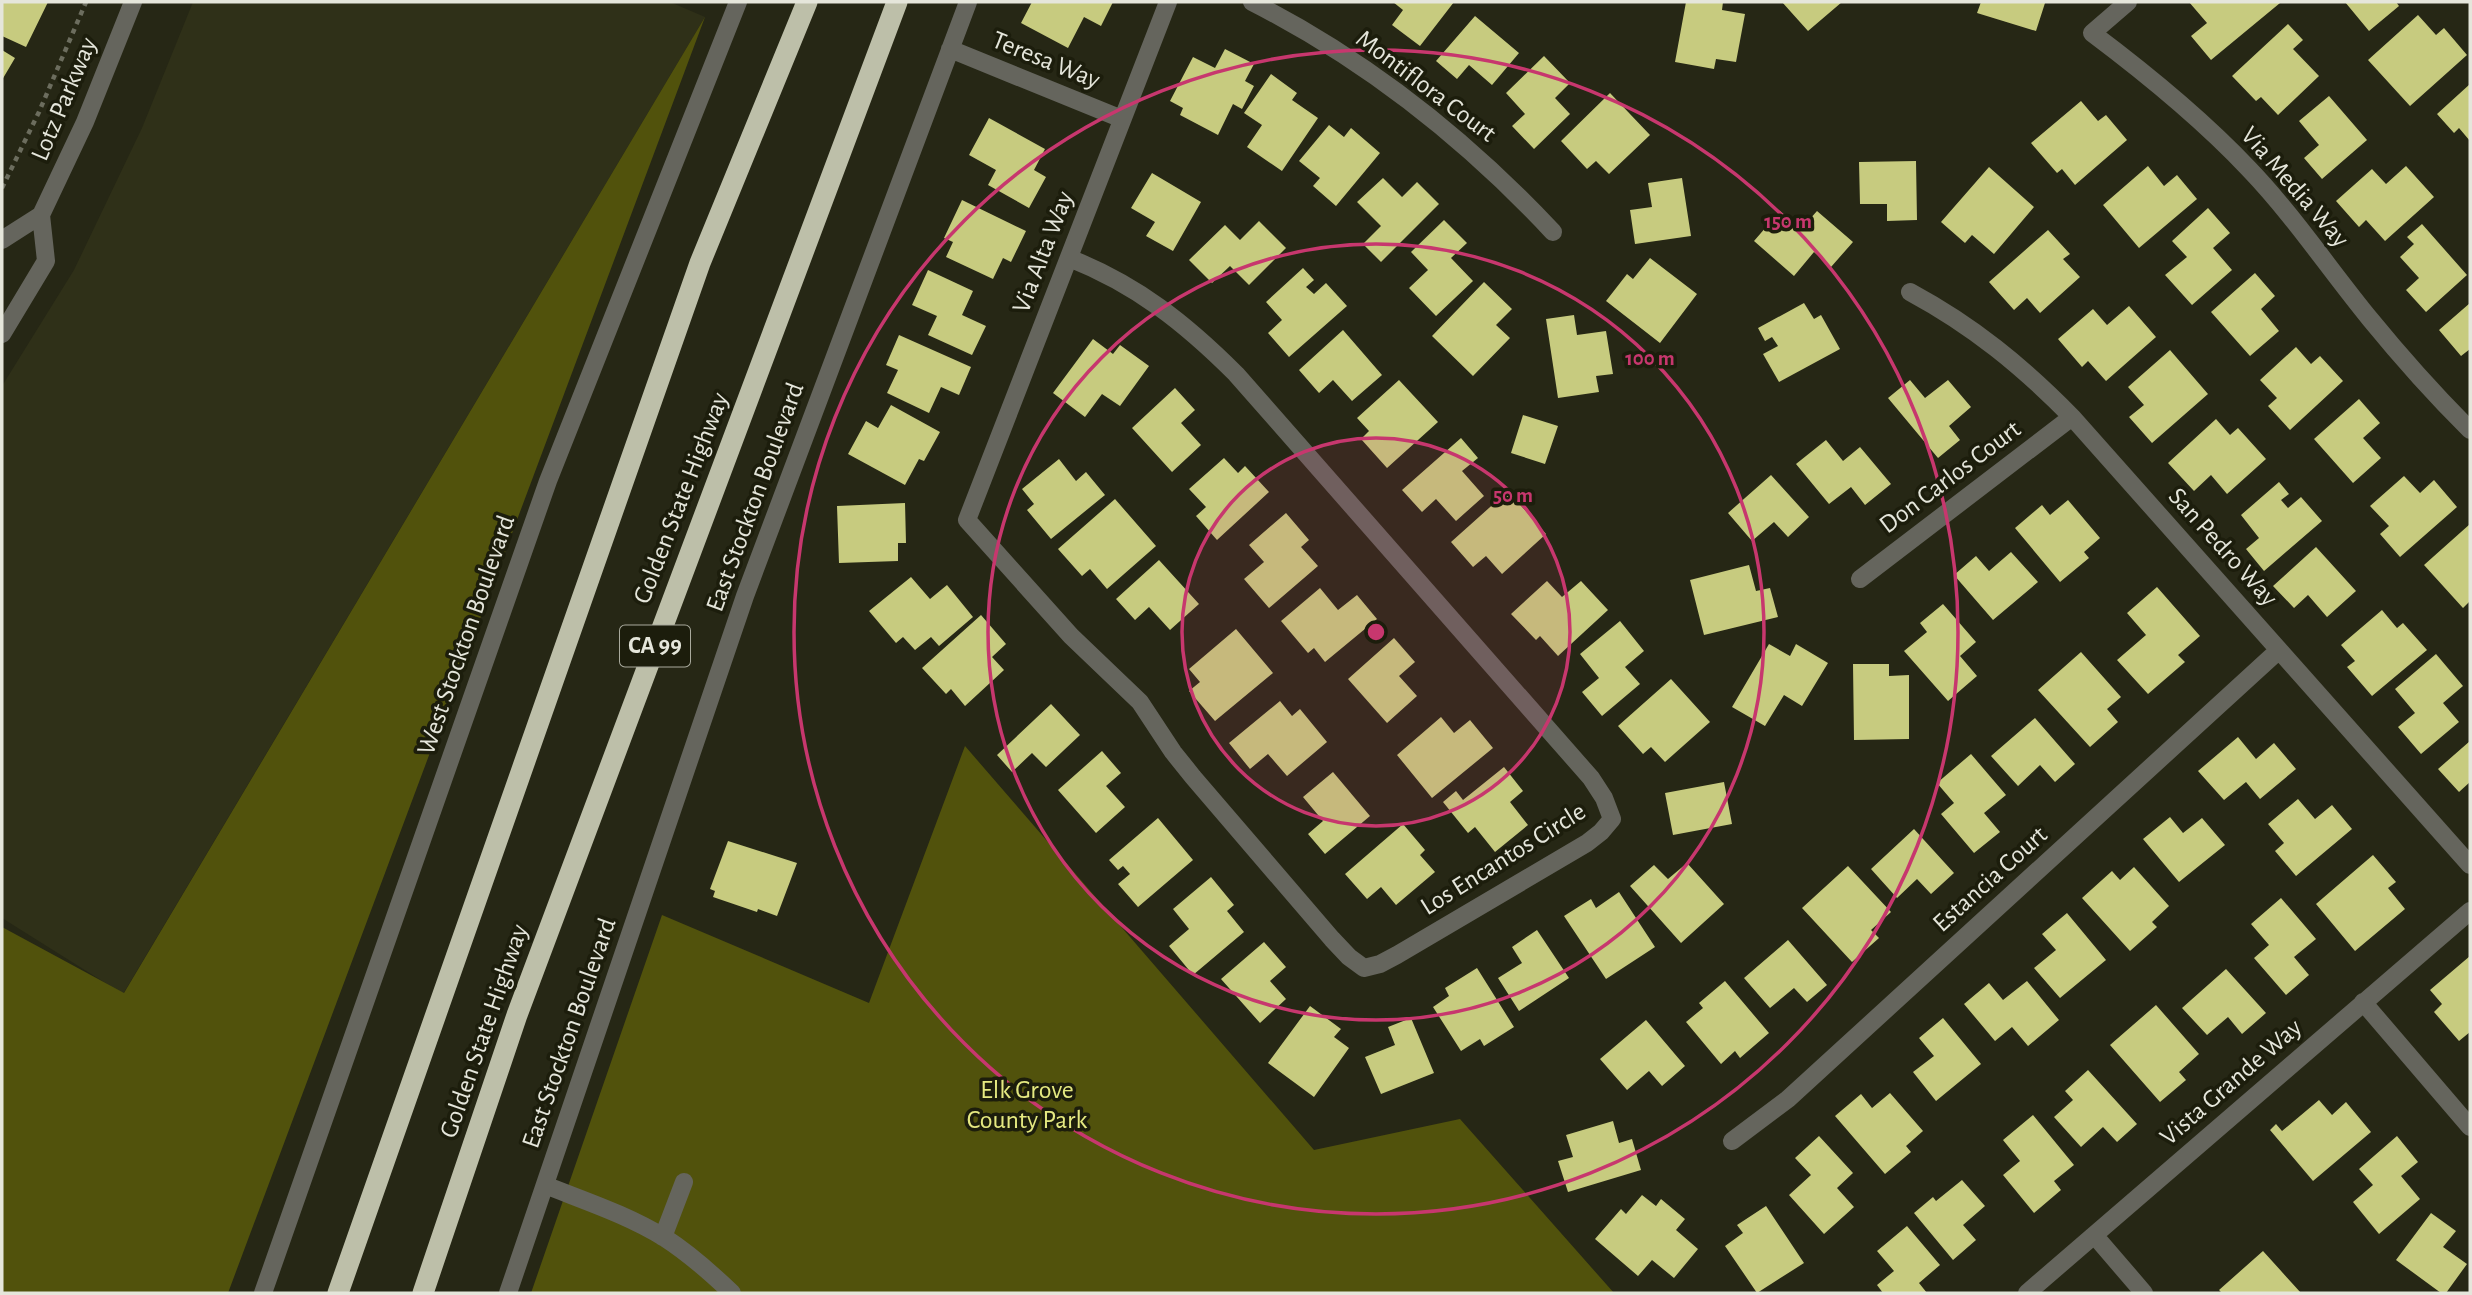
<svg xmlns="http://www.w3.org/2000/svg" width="2472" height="1295" font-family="'Alegreya Sans',sans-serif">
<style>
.built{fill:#2f3018}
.green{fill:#51520c}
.building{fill:#c7cb7f}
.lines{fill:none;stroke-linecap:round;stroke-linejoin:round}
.path{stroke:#6c6d5e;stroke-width:4.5;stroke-dasharray:5 5;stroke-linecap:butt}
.minor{stroke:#65655d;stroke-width:18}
.highway{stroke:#bdbfa9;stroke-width:21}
.ring{fill:none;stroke:#c7376e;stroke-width:3.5}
.labels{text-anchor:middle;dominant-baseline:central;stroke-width:7;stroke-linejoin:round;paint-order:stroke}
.shield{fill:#1c1d0c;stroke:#a9aa9d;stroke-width:2}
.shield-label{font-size:24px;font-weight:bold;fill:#e5e6db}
.street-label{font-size:26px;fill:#e5e6db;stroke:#1c1d0c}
.park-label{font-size:26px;fill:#e5e981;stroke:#1c1d0c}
.centre{fill:#c7376e;stroke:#1c1d0c;stroke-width:3.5}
.ring-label{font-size:21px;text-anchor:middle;font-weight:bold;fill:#c7376e;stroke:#1c1d0c;stroke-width:7;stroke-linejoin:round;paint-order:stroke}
</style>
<rect width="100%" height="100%" fill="#262715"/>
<path class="built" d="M193 2H670L705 17 123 994 2 918V386L74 270 142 128Z"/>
<path class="green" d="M705 17 228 1293H2V927L124 993Z
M965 746 1314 1150 1460 1119 1614 1293H531L662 915 869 1003Z"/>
<path class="building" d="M2 2H48L26 47 2 36Z
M1032 2H1113L1101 26 1084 17 1068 48 1021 23Z
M1393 2H1454L1420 46 1392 25 1403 10Z
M1686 2H1723L1722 10 1745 14 1736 62 1716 59 1714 69 1675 62Z
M1782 2H1842L1808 31Z
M1981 2H2040L2045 3 2036 31 1977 13Z
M2189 2H2278L2280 3 2211 60 2191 36 2207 23Z
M2345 2H2396L2399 6 2369 31Z
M2418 15 2436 35 2444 28 2467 55 2410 106 2368 60Z
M1475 16 1519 53 1492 85 1469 65 1457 79 1436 61Z
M2288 24 2303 40 2293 49 2319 76 2278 115 2261 97 2256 101 2232 76Z
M1225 49 1254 64 1245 81 1254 86 1242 109 1233 104 1218 135 1180 115 1183 108 1170 101 1193 57 1215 68Z
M2 50 15 58 2 80Z
M1544 56 1570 83 1555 98 1570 114 1534 149 1512 126 1525 114 1506 93Z
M1271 74 1297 93 1292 100 1318 118 1282 171 1247 147 1262 125 1244 113Z
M2470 84V141L2459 128 2454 133 2437 114Z
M1610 93 1650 135 1609 174 1596 161 1587 169 1561 141Z
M2329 96 2367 140 2322 179 2304 158 2319 145 2299 121Z
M2081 101 2098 121 2106 115 2127 140 2075 185 2062 169 2057 173 2031 143Z
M989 118 1045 149 1034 170 1046 177 1029 208 988 185 996 170 969 155Z
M1329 125 1344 137 1351 128 1380 153 1336 206 1313 186 1320 178 1299 161Z
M1916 161 1917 220 1887 221V204H1860L1859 162Z
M2148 166 2164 186 2177 175 2197 199 2139 248 2103 205Z
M2406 166 2434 197 2385 241 2366 220 2359 227 2336 201 2372 169 2386 184Z
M1989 167 2034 207 1994 254 1972 235 1965 243 1941 222Z
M1152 173 1201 202 1173 251 1146 236 1155 222 1131 208Z
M1383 178 1402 197 1417 182 1439 204 1381 262 1363 244 1381 226 1357 202Z
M1682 178 1691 236 1635 244 1630 210 1652 207 1648 183Z
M962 200 1026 231 1011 262 1003 258 993 279 946 257 953 242 944 238Z
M2208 208 2230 233 2213 248 2232 270 2192 305 2165 275 2187 257 2172 241Z
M1780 211 1801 229 1817 211 1853 242 1831 267 1814 252 1794 276 1754 241Z
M1444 220 1467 243 1451 258 1473 281 1436 316 1409 288 1428 270 1411 252Z
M1259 221 1286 248 1249 285 1230 266 1212 283 1189 260 1225 225 1240 240Z
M2422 224 2467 275 2426 312 2406 290 2419 278 2400 257 2414 244 2407 237Z
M2048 230 2070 254 2063 259 2080 277 2040 313 2027 298 2014 310 1989 282Z
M1650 258 1697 294 1660 343 1606 301 1627 274 1633 279Z
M1303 268 1314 280 1306 287 1314 294 1326 283 1347 306 1289 357 1268 333 1282 320 1266 302Z
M928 270 973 291 962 315 986 326 972 355 928 335 937 316 912 305Z
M2255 273 2275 296 2261 309 2279 331 2250 356 2211 312Z
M1484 282 1512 309 1496 325 1510 338 1473 376 1432 336Z
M1804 303 1814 319 1821 315 1840 349 1779 382 1763 354 1778 346 1772 337 1765 341 1758 328Z
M2470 303V349L2461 356 2439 330Z
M2129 306 2156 337 2106 381 2088 361 2082 367 2058 339 2093 309 2107 325Z
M1574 315 1577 335 1606 331 1613 374 1596 376 1599 392 1558 398 1546 319Z
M1343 330 1382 375 1352 401 1333 380 1319 393 1299 370Z
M899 335 971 367 959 395 941 387 929 413 887 393 898 370 886 365Z
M1093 339 1113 354 1120 345 1149 366 1120 406 1102 394 1085 417 1053 393Z
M2296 347 2311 364 2320 356 2343 381 2290 430 2268 406 2277 398 2260 380Z
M2170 350 2208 394 2152 443 2129 417 2144 405 2128 387Z
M1399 380 1438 422 1387 468 1361 439 1369 431 1357 418Z
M1910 380 1925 398 1948 380 1971 407 1949 426 1960 440 1938 458 1888 398Z
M1175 388 1195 410 1181 423 1201 445 1172 472 1132 428Z
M2359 399 2380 423 2363 438 2381 458 2353 483 2314 439Z
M891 405 940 432 924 461 919 459 905 485 848 454 866 421 878 428Z
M1523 415 1558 426 1545 464 1511 453Z
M2216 419 2230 435 2238 428 2266 459 2227 494 2211 475 2194 491 2168 463Z
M1461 438 1478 458 1462 471 1484 496 1456 521 1436 499 1422 512 1402 490Z
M1826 440 1843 461 1860 447 1891 484 1865 505 1851 487 1829 504 1796 464Z
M1224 458 1238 473 1245 466 1269 492 1217 540 1196 516 1206 507 1189 489Z
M1059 459 1076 481 1086 472 1105 495 1051 539 1027 510 1034 504 1022 489Z
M1771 475 1809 517 1788 537 1774 522 1752 541 1728 513Z
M2404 476 2420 493 2434 480 2457 507 2400 557 2380 534 2389 526 2370 506Z
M2279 482 2289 494 2281 500 2288 508 2301 497 2322 521 2264 571 2246 549 2259 538 2241 515Z
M1508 491 1546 534 1502 574 1486 556 1473 567 1451 542Z
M1115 499 1156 546 1107 589 1090 569 1082 576 1058 549Z
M2068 500 2100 538 2084 552 2089 558 2060 582 2015 528 2042 505 2050 515Z
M905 503 906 543H898V561L839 563 837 506Z
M1286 513 1309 540 1301 547 1318 566 1269 608 1244 579 1264 562 1249 545Z
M2470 524V601L2463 608 2424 565Z
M2316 547 2356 591 2327 617 2308 595 2294 608 2273 586Z
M2011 552 2038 582 1993 620 1954 575 1976 556 1989 571Z
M1159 560 1199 604 1170 630 1149 607 1135 620 1116 599Z
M1749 565 1756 591 1770 588 1778 617 1704 635 1690 580Z
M911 577 930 599 947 585 973 617 939 646 931 637 915 650 903 637 896 643 869 611Z
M1547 581 1562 597 1581 581 1608 610 1558 656 1540 636 1536 640 1511 614Z
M2157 587 2200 636 2178 655 2185 662 2148 694 2117 660 2146 635 2127 613Z
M1320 588 1338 610 1357 595 1377 619 1325 662 1314 648 1308 653 1281 621Z
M1943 604 1976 642 1960 656 1977 676 1948 701 1904 651 1927 632 1920 623Z
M2382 610 2397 628 2403 623 2427 650 2372 696 2347 667 2355 661 2341 645Z
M981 615 1006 644 992 657 1004 670 965 706 951 689 946 694 922 668Z
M1620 621 1644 651 1625 667 1640 684 1602 716 1582 692 1599 678 1580 654Z
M1236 629 1273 673 1215 721 1189 691 1200 682 1189 669Z
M1394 638 1415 662 1399 676 1417 696 1387 723 1348 679Z
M1769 644 1790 656 1796 644 1828 663 1802 706 1784 695 1765 726 1732 707Z
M2081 652 2121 697 2107 709 2118 722 2090 747 2038 690Z
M2436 654 2463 686 2443 703 2459 722 2421 754 2398 727 2415 713 2395 689Z
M1853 664H1889V676L1909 675V739L1854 740Z
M1671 679 1710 722 1665 762 1651 747 1643 754 1618 726Z
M1280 701 1292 716 1300 709 1327 742 1287 776 1268 754 1250 769 1229 743Z
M1051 704 1080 735 1046 767 1032 753 1012 772 997 755Z
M1441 717 1454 733 1470 720 1493 748 1432 798 1397 755Z
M2035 718 2075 764 2055 782 2040 765 2018 786 1991 756Z
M2238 737 2256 759 2274 743 2296 769 2260 799 2246 782 2224 800 2198 771Z
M2470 741V782L2459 792 2438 769Z
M1102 751 1121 773 1106 786 1125 807 1096 833 1058 790Z
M1971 754 2006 795 1984 813 2000 832 1974 853 1941 814 1954 803 1937 783Z
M1504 767 1523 791 1510 802 1528 825 1495 852 1475 827 1468 833 1443 802 1456 791 1463 800Z
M1333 772 1370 816 1325 854 1308 834 1323 821 1303 797Z
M1724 782 1732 824 1673 835 1665 793Z
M2298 799 2315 819 2332 805 2352 829 2296 876 2275 851 2284 843 2268 824Z
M2170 817 2183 833 2202 818 2225 845 2179 882 2143 839Z
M1158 818 1193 860 1138 907 1118 884 1130 874 1123 866 1118 870 1109 860Z
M1403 824 1425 850 1420 855 1435 872 1396 905 1381 887 1367 899 1345 874Z
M1914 829 1954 873 1931 894 1917 879 1897 898 1871 869Z
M728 841 797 863 777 916 758 909 757 912 713 897 715 891 710 889Z
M2373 855 2396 882 2388 888 2405 909 2355 951 2316 904Z
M1687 863 1724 904 1681 943 1630 886 1654 865 1668 879Z
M1848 866 1891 912 1871 930 1879 938 1852 962 1802 908Z
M2134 867 2169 906 2152 922 2157 927 2130 951 2082 898 2112 871 2120 880Z
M1211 877 1234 905 1227 911 1244 932 1193 975 1169 946 1189 929 1173 909Z
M1619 892 1655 947 1606 979 1564 916 1591 899 1596 908Z
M2281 898 2316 939 2294 957 2309 975 2286 995 2254 958 2269 945 2251 924Z
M2067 913 2106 960 2060 998 2034 968 2056 950 2042 934Z
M1537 930 1569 978 1519 1011 1498 978 1522 963 1512 947Z
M1788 940 1827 985 1807 1002 1794 988 1770 1008 1744 978Z
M1264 942 1286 967 1270 981 1286 999 1260 1023 1221 979Z
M2470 956V1032L2459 1041 2434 1012 2442 1004 2430 990Z
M1477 968 1514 1027 1484 1046 1480 1039 1461 1051 1433 1007 1449 996 1445 988Z
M2226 969 2266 1013 2242 1034 2228 1017 2207 1035 2182 1008Z
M1725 981 1769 1033 1740 1058 1735 1051 1721 1064 1686 1022 1703 1008 1699 1003Z
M2027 981 2059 1020 2028 1046 2012 1027 1995 1041 1964 1004 1989 983 2003 1000Z
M2156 1005 2199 1054 2179 1072 2186 1080 2160 1102 2110 1045Z
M1310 1006 1341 1029 1334 1037 1349 1048 1314 1097 1268 1063Z
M1411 1018 1434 1073 1381 1094 1365 1057 1395 1045 1388 1027Z
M1943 1018 1981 1064 1936 1101 1913 1072 1934 1056 1919 1038Z
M1646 1020 1685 1066 1662 1086 1649 1071 1627 1090 1600 1059Z
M2088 1070 2137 1124 2117 1142 2103 1127 2081 1147 2054 1117 2073 1100 2065 1091Z
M1890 1093 1923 1131 1906 1146 1911 1152 1885 1174 1835 1116 1861 1094 1872 1108Z
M2319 1100 2332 1115 2346 1102 2371 1132 2313 1181 2270 1130 2276 1124 2282 1131Z
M2033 1115 2074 1165 2054 1181 2061 1190 2034 1213 2003 1175 2020 1161 2003 1140Z
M1613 1121 1619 1143 1632 1139 1641 1170 1568 1192 1558 1161 1573 1157 1566 1135Z
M1819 1136 1853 1173 1837 1188 1854 1207 1824 1234 1789 1195 1811 1175 1795 1158Z
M2397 1136 2418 1162 2401 1176 2420 1199 2379 1234 2353 1202 2373 1185 2359 1169Z
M1962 1180 1985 1206 1963 1225 1976 1240 1953 1260 1914 1213 1933 1197 1936 1201Z
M1642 1195 1656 1206 1661 1199 1685 1219 1676 1230 1698 1249 1674 1278 1652 1260 1638 1276 1595 1239 1621 1209 1626 1214Z
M1766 1206 1804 1263 1757 1293 1725 1246 1743 1233 1737 1225Z
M2431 1213 2456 1231 2443 1247 2467 1264 2446 1293H2441L2396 1260Z
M1907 1226 1940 1265 1919 1283 1927 1293H1883L1877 1285 1894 1271 1877 1251Z
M2263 1251 2301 1293H2222L2219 1290Z"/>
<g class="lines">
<path class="path" d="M2 188 39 112 86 2"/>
<path class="minor" d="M1252 2C1366 60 1466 139 1553 232
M2128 2 2092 33C2148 75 2201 118 2249 169 2294 216 2329 269 2370 319 2401 357 2435 395 2470 430
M950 49 1122 119
M2 240 41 215
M1069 258C1137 285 1185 323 1236 374L1591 778 1604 798 1612 819 1601 832 1587 843 1397 955 1380 964 1364 968 1349 957 1332 939 1193 777 1173 752 1140 702 1071 636 967 520 1168 2
M1910 292C1973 326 2022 366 2072 417L2470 865
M2 334 46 261 41 215 85 122 133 2
M1860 579 2072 417
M2363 1002 2470 1127
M1732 1141 1788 1099 2279 650
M545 1185C585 1201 628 1215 665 1238 690 1254 711 1273 732 1293
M2095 1236 2144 1293
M663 1237 684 1182
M263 1293 548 481 738 2
M508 1293 745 596 968 2
M2027 1293 2470 911"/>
<path class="highway" d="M338 1293 700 263 807 2
M423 1293 517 1015 897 2"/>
</g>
<circle cx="1376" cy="632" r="194" fill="#c7376e" fill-opacity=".12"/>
<g class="ring">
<circle cx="1376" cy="632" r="194"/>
<circle cx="1376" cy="632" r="388"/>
<circle cx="1376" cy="632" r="582"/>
</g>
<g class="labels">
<rect class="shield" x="620" y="625.5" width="70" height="41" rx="5"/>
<g class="shield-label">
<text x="655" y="646">CA 99</text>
</g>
<g class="street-label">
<text transform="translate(1046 60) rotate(22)">Teresa Way</text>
<text transform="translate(1426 86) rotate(37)">Montiflora Court</text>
<text transform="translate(64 99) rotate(-67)">Lotz Parkway</text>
<text transform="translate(2295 187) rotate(49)">Via Media Way</text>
<text transform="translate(1043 252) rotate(-69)">Via Alta Way</text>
<text transform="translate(1950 477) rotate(-37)">Don Carlos Court</text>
<text transform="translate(755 497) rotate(-70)">East Stockton Boulevard</text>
<text transform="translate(681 498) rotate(-69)">Golden State Highway</text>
<text transform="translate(2223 547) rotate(48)">San Pedro Way</text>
<text transform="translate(466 635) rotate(-71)">West Stockton Boulevard</text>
<text transform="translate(1503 859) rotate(-32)">Los Encantos Circle</text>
<text transform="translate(1990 879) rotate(-42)">Estancia Court</text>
<text transform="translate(484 1031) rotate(-71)">Golden State Highway</text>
<text transform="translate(569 1033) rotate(-71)">East Stockton Boulevard</text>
<text transform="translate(2231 1082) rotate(-41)">Vista Grande Way</text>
</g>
<g class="park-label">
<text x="1027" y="1090">Elk Grove<tspan x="1027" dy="30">County Park</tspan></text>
</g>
</g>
<circle cx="1376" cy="632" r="10" class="centre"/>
<g class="ring-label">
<text x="1788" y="228">150 m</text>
<text x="1650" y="365">100 m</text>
<text x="1513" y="502">50 m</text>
</g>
<rect width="2472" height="1295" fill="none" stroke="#e5e6db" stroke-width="7"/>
</svg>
